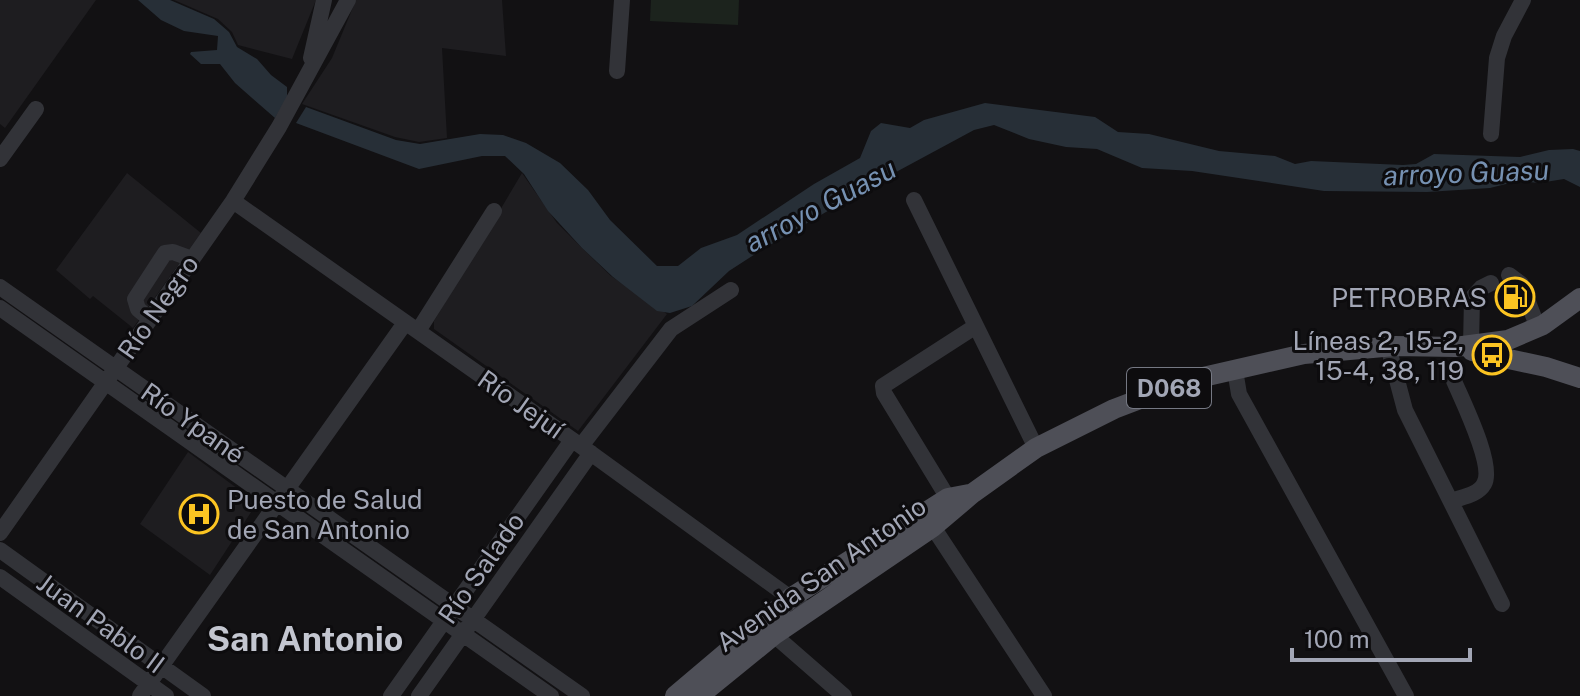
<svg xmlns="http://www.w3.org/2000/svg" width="1580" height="696" font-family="'Public Sans',sans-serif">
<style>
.built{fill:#1e1d20}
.green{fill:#1c231d}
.water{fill:#272f37}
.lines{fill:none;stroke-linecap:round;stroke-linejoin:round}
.minor{stroke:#323338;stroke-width:16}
.major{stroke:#4e4f57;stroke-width:20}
.labels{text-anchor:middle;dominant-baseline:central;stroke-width:6;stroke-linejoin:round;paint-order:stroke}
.shield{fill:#0d0c0e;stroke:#757883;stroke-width:2}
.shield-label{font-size:24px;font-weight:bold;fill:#a2a6b5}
.poi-label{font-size:26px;fill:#a2a6b5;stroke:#0d0c0e;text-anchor:end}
.street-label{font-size:26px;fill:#a2a6b5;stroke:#0d0c0e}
.water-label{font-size:28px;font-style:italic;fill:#7691b2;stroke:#0d0c0e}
.district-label{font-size:34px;font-weight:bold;fill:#c3c6d0;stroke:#0d0c0e}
</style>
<rect width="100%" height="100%" fill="#121113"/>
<path class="built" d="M0 0H96L5 128 0 124Z
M174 0H316L292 59 238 45 232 32 218 19Z
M356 0H502L506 56 442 48 447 138 419 142 395 137 302 104 332 58Z
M127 173 201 233 133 328 93 296 90 299 56 270Z
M522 173 557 223 582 248 611 276 667 314 578 431 434 329V321Z
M188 452 257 503 210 575 140 524Z"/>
<path class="green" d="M651 0H739L738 25 650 21Z"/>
<path class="water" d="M138 0H170L214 19 229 32 237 47 257 59 271 75 287 87V98L275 118 235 83 220 64H201L190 54 191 52 217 50 218 36 184 31 161 20Z
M985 103 1095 117 1118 132 1149 134 1219 151 1275 156 1295 164 1311 161 1403 165 1416 164 1434 154 1520 157 1549 150 1573 149 1580 151V187L1564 179 1539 183 1518 181 1490 188 1427 192 1324 191 1192 171 1142 168 1097 149 1066 147 1029 139 994 125 974 130 872 185 763 249 729 271 692 306 670 313 657 311 613 277 582 248 548 211 524 174 505 156H482L419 169 296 123 306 107 396 140 420 144 480 134 503 135 526 143 560 163 588 190 610 220 657 266H678L701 248 737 235 814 184 860 158 871 131 881 123 910 128 924 120Z"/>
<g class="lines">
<path class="minor" d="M311 58 324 0
M617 71 622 0
M1491 134 1497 58 1504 36 1523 0
M0 159 36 109
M914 200 1036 448
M233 201 581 446 807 610
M1509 275 1521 284 1538 328
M0 287 582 696
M0 308 551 696
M150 319 138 309 135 299 165 253 173 252 192 259
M418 331 494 211
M1471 345 1472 298 1481 288 1491 283
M1388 346 1405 410 1502 604
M1235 370 1239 394 1406 696
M581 446 671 329 731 290
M948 498 884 393 883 386 976 326
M1451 501C1462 497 1478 495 1484 484 1495 466 1462 400 1454 381
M933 527 1044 696
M0 533 233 201 279 127 348 0
M0 550 203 696
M0 577 166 696
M774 635 844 696
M140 696 405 323
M391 696 572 440
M419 696 591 453"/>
<path class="major" d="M1472 351 1546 367 1580 378
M675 696 792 597 948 498 969 494
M699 696 774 635 933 527 973 493 1036 448 1114 409 1190 380 1304 354 1395 346 1455 347 1508 340 1543 325 1580 298"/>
</g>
<defs>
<g id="fuel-ring" transform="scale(2)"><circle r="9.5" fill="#0d0c0e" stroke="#fbc422" stroke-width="1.5"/><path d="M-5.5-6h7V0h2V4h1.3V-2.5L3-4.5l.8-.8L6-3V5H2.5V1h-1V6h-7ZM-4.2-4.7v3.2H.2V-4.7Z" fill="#fbc422"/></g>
<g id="bus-ring" transform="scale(2)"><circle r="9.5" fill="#0d0c0e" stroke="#fbc422" stroke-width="1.5"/><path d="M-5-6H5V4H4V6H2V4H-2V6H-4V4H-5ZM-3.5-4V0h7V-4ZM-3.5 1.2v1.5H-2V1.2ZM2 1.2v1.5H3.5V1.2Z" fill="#fbc422"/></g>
<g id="hospital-ring" transform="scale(2)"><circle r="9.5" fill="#0d0c0e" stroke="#fbc422" stroke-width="1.5"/><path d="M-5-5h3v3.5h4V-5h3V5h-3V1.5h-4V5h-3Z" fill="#fbc422"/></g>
</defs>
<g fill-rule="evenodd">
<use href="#fuel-ring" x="1515" y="297"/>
<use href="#bus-ring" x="1492" y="355"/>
<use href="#hospital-ring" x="199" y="514"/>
</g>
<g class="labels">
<rect class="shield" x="1127" y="368" width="84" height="40" rx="6"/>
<g class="shield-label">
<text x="1169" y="388">D068</text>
</g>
<g class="poi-label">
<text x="1487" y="297">PETROBRAS</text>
<text x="1464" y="340">Líneas 2, 15-2,<tspan x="1464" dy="30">15-4, 38, 119</tspan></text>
<text x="227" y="499" text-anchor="start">Puesto de Salud<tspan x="227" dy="30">de San Antonio</tspan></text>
</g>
<g class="street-label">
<text transform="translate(158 307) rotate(-55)">Río Negro</text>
<text transform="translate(521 404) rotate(35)">Río Jejuí</text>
<text transform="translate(193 423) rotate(35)">Río Ypané</text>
<text transform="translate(481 568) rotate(-55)">Río Salado</text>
<text transform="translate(821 574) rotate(-35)">Avenida San Antonio</text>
<text transform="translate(101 623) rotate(36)">Juan Pablo II</text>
</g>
<g class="water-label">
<text transform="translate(1466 172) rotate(-2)">arroyo Guasu</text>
<text transform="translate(820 205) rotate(-28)">arroyo Guasu</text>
</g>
<g class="district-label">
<text x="305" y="639">San Antonio</text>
</g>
</g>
<path d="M1292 648v12h178v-12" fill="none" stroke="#a2a6b5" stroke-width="4"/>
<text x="1304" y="648" font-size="24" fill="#a2a6b5" stroke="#0d0c0e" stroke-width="6" paint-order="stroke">100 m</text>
</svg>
